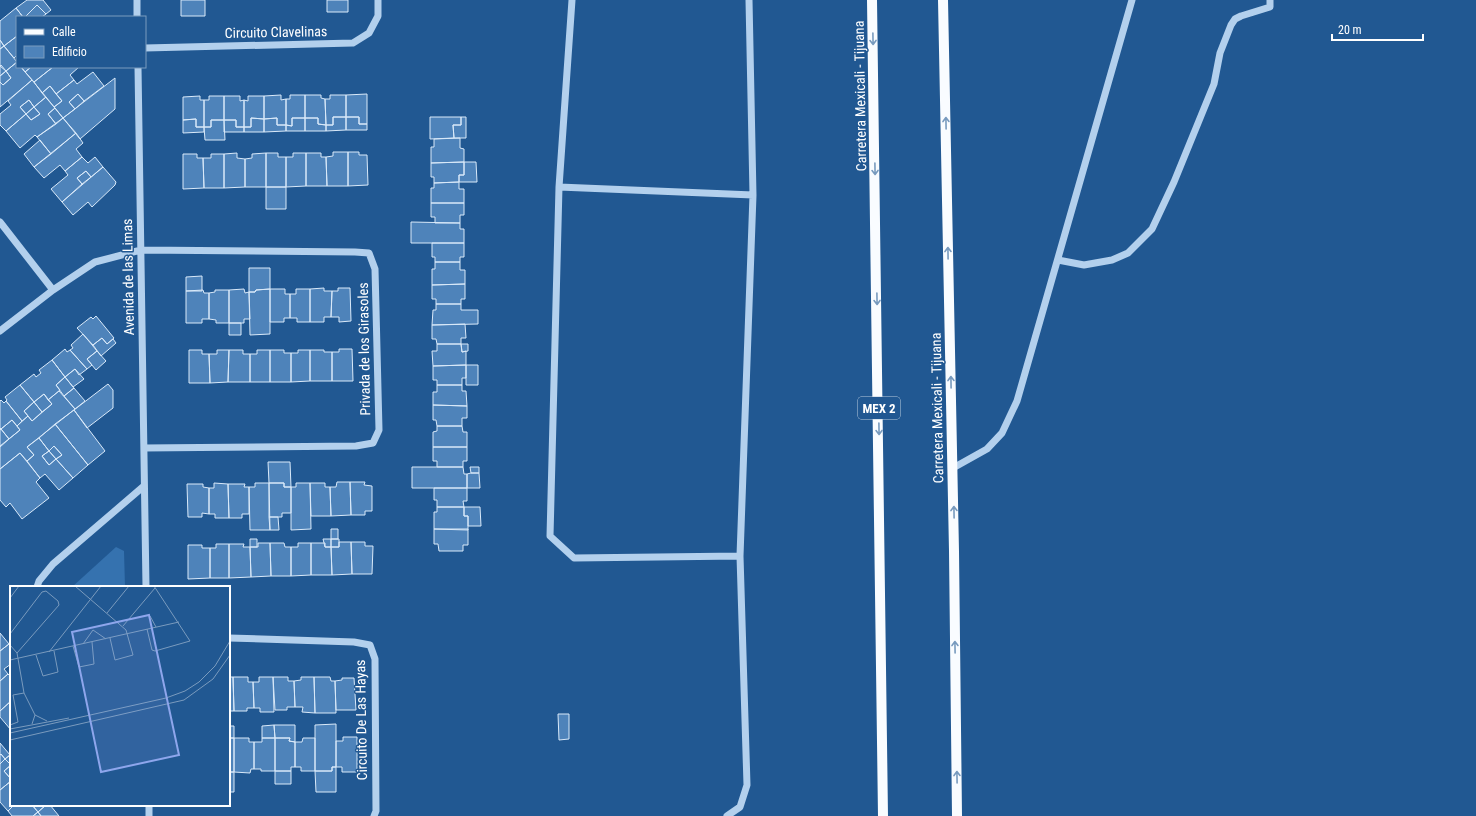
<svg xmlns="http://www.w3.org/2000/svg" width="1476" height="816" font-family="'Roboto Condensed',sans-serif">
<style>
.green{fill:#3572af}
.building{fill:#4e83ba;stroke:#d9e9f9}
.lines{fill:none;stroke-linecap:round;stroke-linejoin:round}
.minor{stroke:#b3d0ed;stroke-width:7}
.major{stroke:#f9fcff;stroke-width:10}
.oneway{stroke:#779abe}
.labels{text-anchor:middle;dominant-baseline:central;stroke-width:3;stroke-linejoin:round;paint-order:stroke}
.shield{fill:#215892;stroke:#bccdde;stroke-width:1}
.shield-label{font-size:13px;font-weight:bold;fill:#fff}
.street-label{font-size:14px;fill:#fff;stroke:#215892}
.inset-road{fill:none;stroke:#7a9bbe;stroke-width:1}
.view{fill:#8ea6ec;fill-opacity:0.15;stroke:#8ea6ec;stroke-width:2}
.inset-edge{fill:none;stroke:#fff;stroke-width:2}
</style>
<rect width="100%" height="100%" fill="#215892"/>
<path class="green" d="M116 547 124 551 125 587H72Z"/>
<path class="building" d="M27 0H43L51 10 46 14 37 5 25 17H23L16 8Z
M181 0H205V16H181Z
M327 0H348V12H327Z
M37 5 46 14 42 17H25Z
M16 8 23 17H17V36L4 46 0 40V21Z
M17 36V55L14 58 4 46Z
M0 40 4 46 0 49Z
M4 46 17 62 6 71 0 66V49Z
M17 62V67H21L32 80 0 107V82L3 85 11 78 6 71Z
M1 65 6 71 0 76V66Z
M21 67H31L25 72Z
M31 67H53L34 82 25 72Z
M53 67H79L70 75 74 80 56 94 50 86 42 93 34 82Z
M6 71 11 78 3 85 0 82V76Z
M93 72 104 86 84 101 78 94 69 102 75 109 63 118 54 107 62 101 56 94 74 80 77 84Z
M115 78V109L80 139 63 118Z
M32 80 46 97 34 107 29 100 20 107 26 114 6 131 0 125V114L11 105 8 101Z
M50 86 62 101 54 107 42 93Z
M78 94 84 101 75 109 69 102Z
M367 94V124H359V117H346V95Z
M281 95V100L286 99V125H277V118L264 119V96Z
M290 95H305V118H292V126L286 125V99H290Z
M305 95H321V98L325 99 326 125 318 124V118H305Z
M330 95H346V117H333V125H326L325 99H330Z
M200 96V100H204V127H196V119L183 120V97Z
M209 96H224V120H211V127H204V100H209Z
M224 96H240V101L244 100V127H236V120H224Z
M248 96H264V119L251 118V127H244V100L248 101Z
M46 97 55 108 48 114 56 124 37 137 35 135 20 148 6 131 26 114 31 120 40 114 34 107Z
M29 100 34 107 26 114 20 107Z
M34 107 40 114 31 120 26 114Z
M55 108 63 118 56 124 48 114Z
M333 117H346V130L326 131V125H333Z
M346 117H359V124H367V130H346Z
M430 117H461V125H453L454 138 430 139Z
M461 117H466V138H454L453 125H461Z
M63 118 76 133 51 154 37 137Z
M251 118 264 119V132H244V127H251Z
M277 118V125H286V131L264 132V119Z
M292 118H305V131H286V125L292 126Z
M305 118H318V124L326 125V131H305Z
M196 119V127H204V132L183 133V120Z
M211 120H224L225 140H205L204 127H211Z
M224 120H236V127H244V132H224Z
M76 133 83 143 76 149 82 157 65 171 60 165 44 178 34 167Z
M460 138V148L464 149V162L431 163V147H434V139Z
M40 140 51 154 34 167 24 154Z
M333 152H348V186H327L326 157 333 156Z
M348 152H359V155H367L368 185 348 186Z
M237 153V158L245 159V187L224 188V154Z
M266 153H278V157H286V187H266Z
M266 153V187H245V159L252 158V154Z
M293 153H306V186L286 187V157H293Z
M306 153H321V157H326L327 186H306Z
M183 154H197V158H203L204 188 183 189Z
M211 154H224V188H204L203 158H211Z
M82 157 88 163 95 157 103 167 91 177 86 171 77 178 82 184 62 202 51 189 68 175 65 171Z
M464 162H476L477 182H459V175H464Z
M464 162V175H459V182L434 183V177H431V163Z
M103 167 116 182 115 185 92 207 88 202 73 215 62 202Z
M86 171 91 177 82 184 77 178Z
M459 182V189H464V203H431V188H434V183Z
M266 187H286V209H266Z
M431 203H464V215H460V223H435V217H431Z
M411 222 460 223V229H464V243H411Z
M432 243H464V257H460V262H435V257H432Z
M435 262H460V270H465V284L432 285V269H435Z
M249 268H270V289L256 290 255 292H249Z
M202 276V291H186V277Z
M465 284V299H461V304H436V299H432V285Z
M324 288V291H332L331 317H324V322H310V289Z
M338 288H350L351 321 339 322V317H331L332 291H338Z
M244 289 245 293 249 292 250 319H244V323H229V290Z
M270 289H285V294H290V318H284V322H270Z
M270 289V334L250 335 249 292H255L256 290Z
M296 289H310V322H297V318H290V294H296Z
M203 290 204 293H209V319H202V323H186V291Z
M215 290H229V323H216V320L209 319V293L215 292Z
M436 304H461V310H478V324L432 325 433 310H436Z
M96 316 114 338 107 344 102 338 93 345 77 328 91 317 93 319Z
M229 323H241V335H229Z
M465 324 466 338H461V344H437L436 339H432V325Z
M83 334 97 351 87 359 92 365 87 369 70 350 73 348 71 345Z
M102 338 107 344 113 339 116 343 101 356 93 345Z
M437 344H461L462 352 466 351V365L433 366 432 351H437Z
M461 344H468V351L462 352Z
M65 349 67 352 70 350 87 369 79 375 75 369 65 377 52 360Z
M339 349H352L353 381H332V352H339Z
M189 350H202V354H209L210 383H189Z
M217 350H229L228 382 210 383 209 354H217Z
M229 350H243V354H250V382H228Z
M257 350H270V382H250V354H257Z
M270 350H284V353H291V382H270Z
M298 350H310V381L291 382V353H298Z
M310 350H324V352H332V381H310Z
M97 351 106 361 96 370 87 359Z
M52 360 65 377 56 385 60 390 48 400 44 394 34 402 20 385 34 374 36 377 41 373 39 370Z
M466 365H478V385H466Z
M466 365V378H462V385H437V380H433V366Z
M75 369 84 379 73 387 65 377Z
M65 377 74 388 64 396 56 385Z
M108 384 113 390V408L87 428 74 410Z
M20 385 34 402 24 411 28 416 22 421 6 401 7 400 5 397Z
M437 385H462V391H466L467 406 433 405V392H437Z
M74 388 85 401 75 409 64 396Z
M59 391 75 409 27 447 34 455 27 461 20 453 0 469V446L20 430 17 426 28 416 32 421 52 404 48 400Z
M44 394 52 404 42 412 34 402Z
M1 400 4 403 6 401 22 421 17 426 12 420 1 429 0 428V401Z
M34 402 42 412 32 421 24 411Z
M433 405 467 406V418H462V426H437L436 420H433Z
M74 410 105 451 88 465 55 424Z
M12 420 20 430 9 439 1 429Z
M55 424 88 465 73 478 56 459 62 455 54 446 49 451 39 438Z
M437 426H462L463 432H467V447H433V432L437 431Z
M1 429 9 439 0 447V430Z
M39 438 49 451 42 456 49 465 56 459 73 478 59 490 45 474 40 478 27 461 34 455 27 447Z
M54 446 62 455 56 459 49 451Z
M433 447H467V461H463V467H437V461H433Z
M49 451 56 459 49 465 42 456Z
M20 453 40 478 36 482 49 498 22 519 10 503 6 507 0 500V469Z
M268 462H290L291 487H284V483H269Z
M412 467H463L464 474H467V488H412Z
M470 467H479V473H471Z
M471 473H479L480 488H467V474Z
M337 482H350L351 515 331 516 330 487H336Z
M350 482H365L364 485 372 486V511H365V515H351Z
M214 483 228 484 229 518H215V514H209V488H214Z
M255 483H269L270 530H250L249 487H255Z
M269 483H284V487H291V513H282V517H269Z
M296 483H310L311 529 291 530V487H296Z
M310 483H325V487H330L331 516H311Z
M187 484H203V487L209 488V514L202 513V517H188Z
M228 484H245L244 487H249V514H242V518H229Z
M434 488H467V501H463L464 507H437V500H434Z
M437 507H464V516H468V530L434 529V512H437Z
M464 507H480L481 526H468V516H464Z
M269 517H278L279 530H270Z
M331 529H338V539H331Z
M434 529H468V545H463V551H439L438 544H434Z
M250 539H257V547H250Z
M323 539H331V547H325Z
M331 539H339V547H331Z
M339 542H351L352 574 332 575 331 547H339Z
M351 542H365V546H373L372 574H352Z
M258 543H270L271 576 251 577 250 547H258Z
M270 543H284L285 547H291V576H271Z
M298 543H311V575L291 576V547H298Z
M311 543H325V547H331L332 575H311Z
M216 544H229V578H210V548H216Z
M229 544H244L243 547H250L251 577 229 578Z
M188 545H202V548H210V578L188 579Z
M0 633 9 644 0 651Z
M9 644 11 646V664L4 669 8 674 0 681V651Z
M8 674 11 677V701L0 711V681Z
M229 677H233L234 711H229Z
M233 677H248V682H253L254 708H247V711H234Z
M259 677H273L274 712H260V708H254L253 682H259Z
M273 677H288V681H294L295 707H287V710H275Z
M301 677H314L315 713 302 712 303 707H295L294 681 301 680Z
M314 677H330L331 681H335L336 713H315Z
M342 678H354L356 710H336L335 681 342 680Z
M11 701V730L0 717V711Z
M558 714H569V739L559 740Z
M336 724V767H332V771H315V725Z
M274 725H295V742L289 741 290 738H275Z
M274 725 275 738H262V726Z
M229 726H234V738H229Z
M343 737H357V772H342V767H336V741H343Z
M229 738H234V772H229Z
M234 738H249V742H254V769H251L250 773 234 772Z
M262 738H275V771H261V769H254V742H262Z
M275 738H290L289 741 295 742V767H291V771H275Z
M303 738H315V771H301V767H295V742H302Z
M0 743 10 755 5 759 1 754 0 755Z
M1 754 5 759 0 764V755Z
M10 755 11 757V779L4 771 11 765 5 759Z
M5 759 11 765 4 771 11 779V781L0 790V764Z
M332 767H336V792H316L315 771H332Z
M275 771H291V784H275Z
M229 772H234V792H229Z
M11 781V805H14L8 811 0 802V790Z
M14 805H32L38 812 33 816H12L8 811Z
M32 805H46L38 812Z
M46 805H50L59 816H41L38 812Z
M38 812 41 816H33Z"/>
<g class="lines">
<path class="minor" d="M137 0V17
M572 0 559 187 550 536 574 558 740 556 747 785 740 807 727 816
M145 48 353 43 369 33 378 16V0
M138 67 146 587
M559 187 753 195
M0 222 53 290
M1058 260 1084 265 1112 260 1128 253 1152 229 1174 182 1214 84 1220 53 1231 25 1235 19 1241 16 1270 7V0
M0 331 53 290 95 262 141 250 355 252 369 253 375 269 379 430 373 443 356 446 144 448
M953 468 987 449 1002 433 1017 401 1132 0
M740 556 753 195 749 0
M37 587 39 581 53 564 144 486
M229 638 354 642 370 645 375 659 376 811 374 816
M149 805V816"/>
<path class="major" d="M872 0 883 816
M943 0 954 551 957 816"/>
</g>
<defs><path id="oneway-shaft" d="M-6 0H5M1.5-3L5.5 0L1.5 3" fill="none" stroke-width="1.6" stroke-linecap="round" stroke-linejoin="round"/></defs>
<g class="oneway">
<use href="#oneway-shaft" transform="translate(873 39) rotate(89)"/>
<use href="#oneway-shaft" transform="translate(946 123) rotate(-91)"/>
<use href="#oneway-shaft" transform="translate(875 169) rotate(89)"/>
<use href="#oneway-shaft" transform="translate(948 253) rotate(-91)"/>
<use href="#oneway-shaft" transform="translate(877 299) rotate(89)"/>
<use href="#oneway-shaft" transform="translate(951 382) rotate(-91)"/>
<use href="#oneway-shaft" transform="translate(879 429) rotate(89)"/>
<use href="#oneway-shaft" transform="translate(954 512) rotate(-91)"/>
<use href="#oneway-shaft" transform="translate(955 647) rotate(-91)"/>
<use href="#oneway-shaft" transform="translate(957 777) rotate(-91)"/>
</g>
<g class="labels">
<rect class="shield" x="858" y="397" width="42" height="22" rx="3"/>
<g class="shield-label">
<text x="879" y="408">MEX 2</text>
</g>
<g class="street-label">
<text transform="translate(276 32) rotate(-1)">Circuito Clavelinas</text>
<text transform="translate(860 96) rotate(-91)">Carretera Mexicali - Tijuana</text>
<text transform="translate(128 277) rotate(-91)">Avenida de las Limas</text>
<text transform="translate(364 349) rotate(-91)">Privada de los Girasoles</text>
<text transform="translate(937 408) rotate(-91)">Carretera Mexicali - Tijuana</text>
<text transform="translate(361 720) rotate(-91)">Circuito De Las Hayas</text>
</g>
</g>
<g transform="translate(10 586)">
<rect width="220" height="220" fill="#215892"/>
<path class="inset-road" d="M65 0 116 44 123 69 105 74 100 52M0 12 9 0M97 27 119 0M140 30 146 41M113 40 145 2M137 43 142 64 145 65 180 55 144 0M0 48 32 6 36 5 48 15 49 19 7 67M73 58 83 44 96 53M0 59 7 67 14 107 25 129 22 138M63 60 69 81 84 78 82 56M39 66 91 0M26 69 33 90 48 86 44 65M0 74 169 36M25 129 37 135M0 139 8 136 3 109 14 107M0 143 59 132M0 147 156 112 175 105 189 96 205 80 220 55M0 154 174 114 203 93 220 69"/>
<path class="view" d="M139 29 169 169 91 186 62 46Z"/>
<rect width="220" height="220" class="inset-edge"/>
</g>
<rect x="16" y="16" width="130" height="52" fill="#215892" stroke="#7a9bbe"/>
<rect x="24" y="29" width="20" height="6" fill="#f9fcff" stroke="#7a9bbe"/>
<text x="52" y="36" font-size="12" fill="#ffffff">Calle</text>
<rect x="24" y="46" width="20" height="12" fill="#4e83ba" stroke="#7a9bbe"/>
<text x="52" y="56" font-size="12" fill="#ffffff">Edificio</text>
<path d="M1332 34v6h91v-6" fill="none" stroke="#ffffff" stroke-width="2"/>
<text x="1338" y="34" font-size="12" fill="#ffffff" stroke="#215892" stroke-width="3" paint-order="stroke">20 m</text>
</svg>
